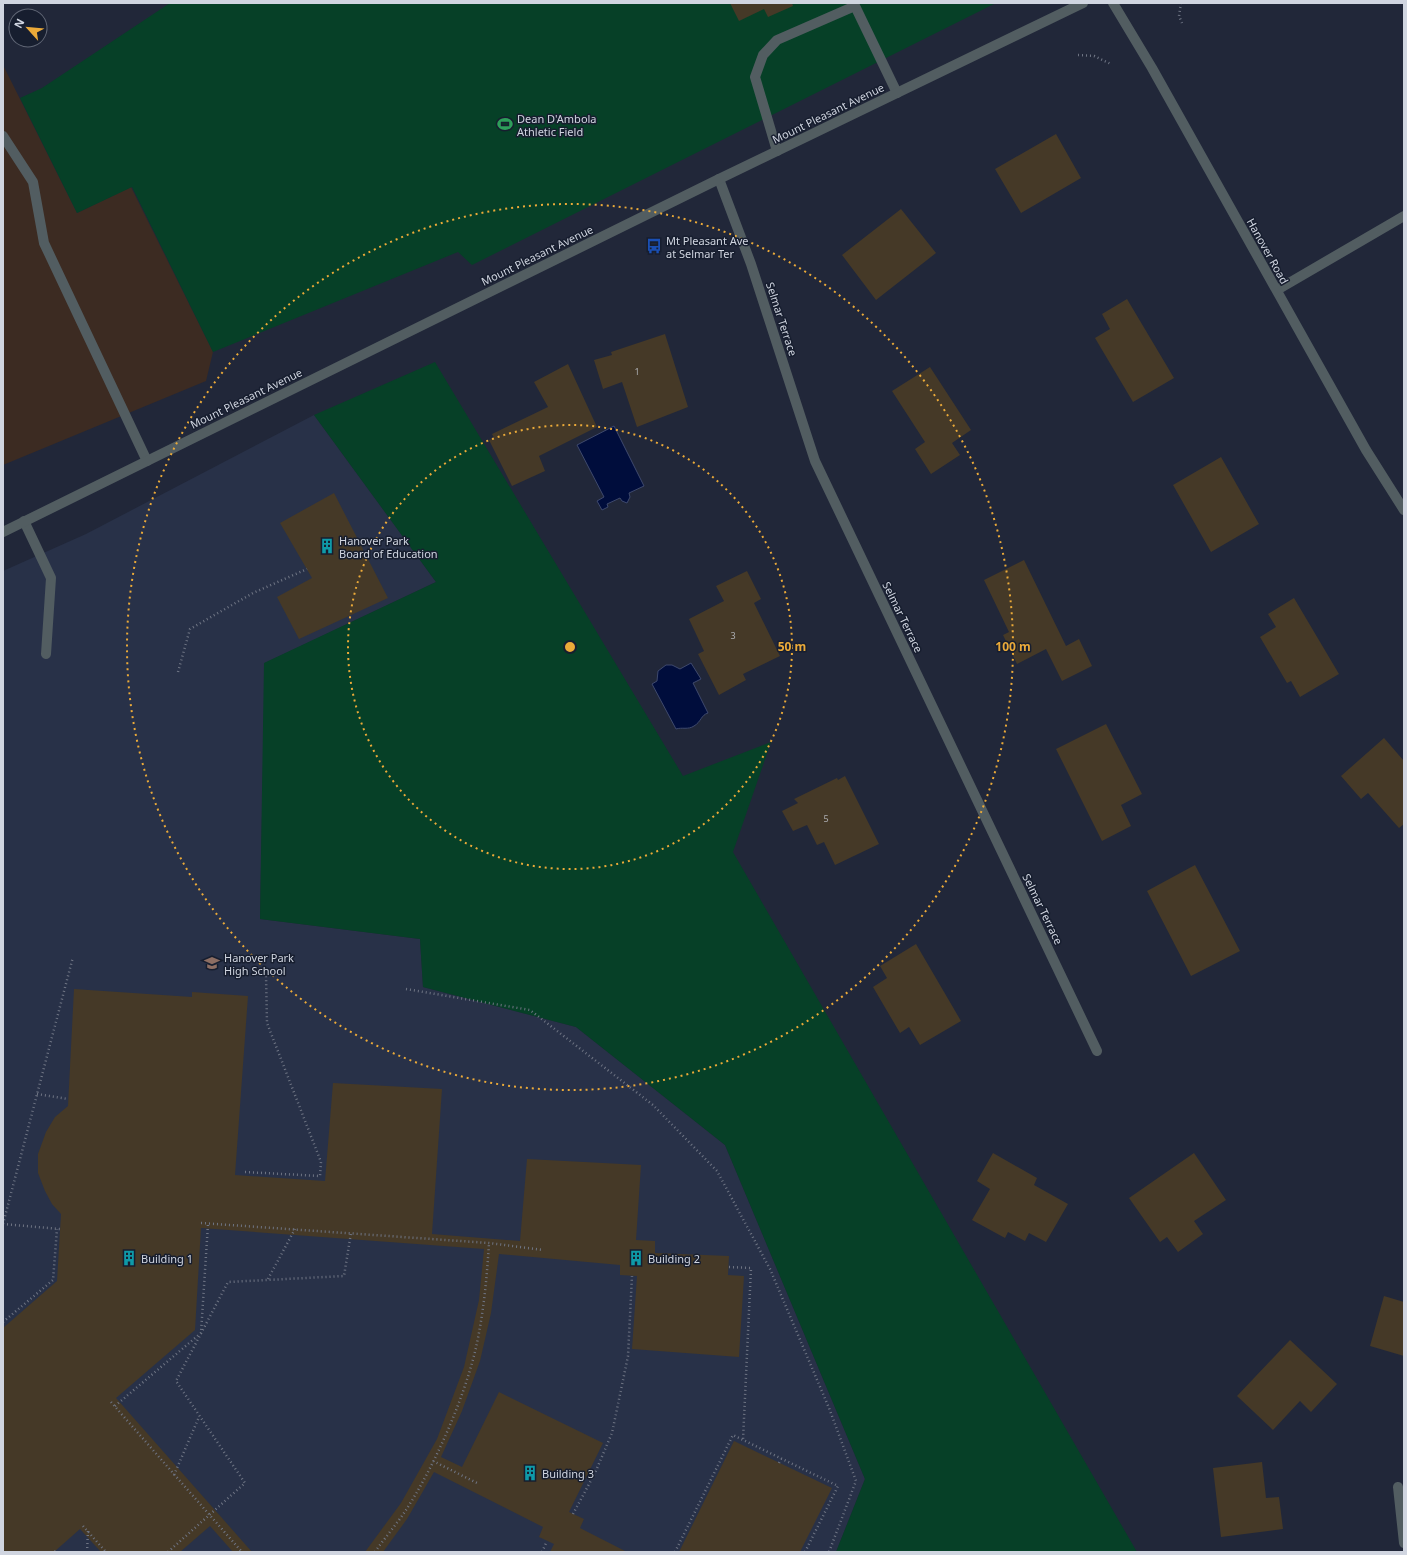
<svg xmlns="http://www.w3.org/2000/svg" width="1407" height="1555" font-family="'Noto Sans',sans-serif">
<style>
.commercial{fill:#3c2b22}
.built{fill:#283148}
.green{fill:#064027}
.water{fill:#000d3c;stroke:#3e496d}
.building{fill:#453927}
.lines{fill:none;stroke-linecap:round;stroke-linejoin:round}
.path{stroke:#6f7584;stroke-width:2.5;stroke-dasharray:1 3;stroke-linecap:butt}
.service{stroke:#525d61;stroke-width:10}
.minor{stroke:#525d61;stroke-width:10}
.tertiary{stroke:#525d61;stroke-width:10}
.ring{fill:none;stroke:#ebaa39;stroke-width:2;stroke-dasharray:2 4}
.labels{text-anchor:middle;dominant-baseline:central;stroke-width:3;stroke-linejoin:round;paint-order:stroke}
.number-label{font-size:9px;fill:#adaeb2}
.street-label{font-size:11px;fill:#d0d5e0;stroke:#171e2f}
.poi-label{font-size:11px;fill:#d0d5e0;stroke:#171e2f;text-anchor:start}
.centre{fill:#ebaa39;stroke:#171e2f;stroke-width:2}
.ring-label{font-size:12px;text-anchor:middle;font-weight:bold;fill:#ebaa39;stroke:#171e2f;stroke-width:3;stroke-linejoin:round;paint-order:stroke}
</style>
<rect width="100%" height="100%" fill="#212739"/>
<path class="commercial" d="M3 65 77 213 131 187 213 352 206 381 3 465Z"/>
<path class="built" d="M314 415 436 582 265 663 260 919 420 939 423 987 576 1027 725 1145 865 1479 836 1552H3V571L86 534Z"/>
<path class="green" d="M170 3H996L472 265 458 252 213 352 132 187 77 213 20 98 42 88Z
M435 362 683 776 771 742 733 852 1137 1552H836L865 1479 725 1145 576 1027 423 987 420 939 260 919 264 663 436 582 314 415Z"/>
<path class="water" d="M614 426 644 486 629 493 630 497 627 503 622 501 620 498 607 504 608 507 602 510 597 501 604 497 577 445Z
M691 663 701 679 693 683 708 713C701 715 701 722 694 726 688 730 682 727 676 729L652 684 657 681 658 671 666 665H672L680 669Z"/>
<path class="building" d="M730 3H792L793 6 768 17 764 9 739 21Z
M1056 134 1081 178 1021 213 995 169Z
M901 209 936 253 876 300 842 255Z
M1127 299 1174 378 1133 402 1095 338 1110 329 1102 314Z
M665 334 688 407 637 427 622 382 603 389 594 360 612 355 611 352Z
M568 364 597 427 539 456 545 471 512 486 489 440 494 438 492 434 548 407 534 382Z
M930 367 971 430 952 443 960 455 931 474 915 449 925 442 892 391Z
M1221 457 1259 524 1211 552 1173 485Z
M334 493 388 598 299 639 277 597 312 578 280 523Z
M1024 560 1066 646 1079 639 1092 666 1062 681 1046 649 1017 664 1003 635 1009 632 984 580Z
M747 571 761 599 754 603 780 656 743 674 746 680 719 695 698 654 704 651 689 619 724 601 716 586Z
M1294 598 1339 674 1300 697 1291 681 1287 683 1260 637 1276 627 1268 614Z
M1106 724 1142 794 1121 805 1131 826 1102 841 1056 749Z
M1384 738 1404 761V824L1399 828 1368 793 1361 799 1341 776Z
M845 776 879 844 835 865 824 842 817 845 807 825 793 831 782 811 798 803 794 799 837 778 838 780Z
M1195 865 1240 951 1191 976 1147 891Z
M916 944 961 1021 920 1045 909 1027 900 1033 873 987 887 978 880 966Z
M74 989 192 997V992L248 996 235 1175 325 1181 333 1083 442 1089 432 1234 520 1241 527 1159 641 1165 636 1240 655 1241V1253L729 1256 728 1275 744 1276 739 1357 632 1349 637 1276 620 1275V1265L499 1254 491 1313 480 1361 462 1411 441 1457 462 1467 499 1392 603 1443 569 1512 584 1519 580 1528 627 1552H550L554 1544 539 1537 543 1527 434 1472 407 1519 383 1552H365L401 1503 437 1439 464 1367 479 1300 484 1249 201 1228 195 1330 116 1398 252 1552H233L210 1526 180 1552H101L80 1529 54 1552H3V1328L57 1281 61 1214 52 1204 45 1191 38 1173V1154L46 1132 55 1117 68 1106Z
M993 1153 1037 1178 1034 1185 1068 1204 1046 1242 1029 1233 1025 1241 1008 1232 1005 1238 972 1220 990 1189 977 1181Z
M1194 1153 1226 1200 1194 1221 1203 1234 1178 1252 1167 1237 1160 1242 1129 1198Z
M1384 1296 1404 1302V1356L1370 1346Z
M1290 1340 1337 1384 1311 1412 1300 1401 1273 1430 1237 1396Z
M734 1441 832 1488 800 1552H679Z
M1262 1462 1266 1498 1279 1497 1283 1529 1221 1537 1213 1468Z"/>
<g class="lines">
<path class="path" d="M1181 3 1179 16 1182 23
M1078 55 1094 56 1111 64
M178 672 190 629 253 593 307 569
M406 989 530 1010 653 1105 717 1171 770 1269 829 1408 856 1481 829 1552
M37 1094 68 1099
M245 1172 320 1176 321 1162 267 1023 266 975
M201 1223 489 1243 543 1250
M3 1224 73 957
M3 1224 60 1229
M729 1267 751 1268 743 1440
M268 1279 295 1229
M3 1322 53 1280 57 1229
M111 1402 242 1552
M115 1406 201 1333 208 1224
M433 1461 479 1484
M779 1463 781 1459
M174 1475 199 1417
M573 1514 595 1473 612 1433 628 1356 632 1276
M83 1526 106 1552
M54 1551 55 1552
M87 1552 88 1531
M168 1552 245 1483 176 1381 228 1282 344 1276 351 1233
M375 1552C384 1539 395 1526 404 1513 434 1468 466 1395 477 1343 484 1309 487 1276 489 1243
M542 1552 547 1541
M675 1552 733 1435 838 1486 805 1552"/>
<path class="service" d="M3 136 33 182 44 243 147 461
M777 151 755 77 763 55 777 40 855 6 897 93
M1277 290 1404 216
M24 521 51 578 46 654"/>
<path class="minor" d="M719 179 751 264 815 461 1097 1051
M1398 1487 1404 1543"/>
<path class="tertiary" d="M1113 3 1152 68 1366 450 1404 510
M3 532 719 179 1083 3"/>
</g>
<g class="ring">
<circle cx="570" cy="647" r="222"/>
<circle cx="570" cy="647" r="443"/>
</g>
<defs>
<g id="stadium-bare" transform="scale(1.2)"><path d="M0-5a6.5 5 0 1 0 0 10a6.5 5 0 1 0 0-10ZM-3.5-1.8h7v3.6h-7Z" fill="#2e9e5b" stroke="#171e2f" stroke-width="2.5" paint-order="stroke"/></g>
<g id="bus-bare" transform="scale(1.2)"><path d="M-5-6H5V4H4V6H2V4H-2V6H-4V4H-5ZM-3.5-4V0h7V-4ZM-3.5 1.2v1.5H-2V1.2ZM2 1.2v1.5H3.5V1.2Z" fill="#1a4fb4" stroke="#171e2f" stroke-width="2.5" paint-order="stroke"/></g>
<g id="building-bare" transform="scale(1.2)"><path d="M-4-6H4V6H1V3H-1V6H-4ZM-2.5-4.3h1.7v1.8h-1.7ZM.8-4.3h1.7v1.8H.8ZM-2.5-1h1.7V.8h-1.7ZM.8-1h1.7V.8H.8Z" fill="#0f9aa8" stroke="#171e2f" stroke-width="2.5" paint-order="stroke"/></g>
<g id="school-bare" transform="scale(1.2)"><path d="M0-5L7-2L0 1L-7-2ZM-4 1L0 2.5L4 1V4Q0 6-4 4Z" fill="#8d6e63" stroke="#171e2f" stroke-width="2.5" paint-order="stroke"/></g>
</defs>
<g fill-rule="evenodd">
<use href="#stadium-bare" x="505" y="124"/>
<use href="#bus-bare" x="654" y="246"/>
<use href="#building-bare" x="327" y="546"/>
<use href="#school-bare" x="212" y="963"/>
<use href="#building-bare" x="129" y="1258"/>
<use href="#building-bare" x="636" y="1258"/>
<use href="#building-bare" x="530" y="1473"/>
</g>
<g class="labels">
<g class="number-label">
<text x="637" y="371">1</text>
<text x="733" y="635">3</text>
<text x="826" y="818">5</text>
</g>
<g class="street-label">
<text transform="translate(828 113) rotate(-26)">Mount Pleasant Avenue</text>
<text transform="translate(1268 251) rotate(61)">Hanover Road</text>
<text transform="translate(537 255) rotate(-26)">Mount Pleasant Avenue</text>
<text transform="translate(782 319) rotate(72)">Selmar Terrace</text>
<text transform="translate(246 398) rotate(-26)">Mount Pleasant Avenue</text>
<text transform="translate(903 617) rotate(64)">Selmar Terrace</text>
<text transform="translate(1043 909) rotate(64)">Selmar Terrace</text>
</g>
<g class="poi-label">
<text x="517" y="118">Dean D'Ambola<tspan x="517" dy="13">Athletic Field</tspan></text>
<text x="666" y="240">Mt Pleasant Ave<tspan x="666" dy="13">at Selmar Ter</tspan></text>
<text x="339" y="540">Hanover Park<tspan x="339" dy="13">Board of Education</tspan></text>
<text x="224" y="957">Hanover Park<tspan x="224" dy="13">High School</tspan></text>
<text x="141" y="1258">Building 1</text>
<text x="648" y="1258">Building 2</text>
<text x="542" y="1473">Building 3</text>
</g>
</g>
<circle cx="570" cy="647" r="6" class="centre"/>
<g class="ring-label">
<text x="792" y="651">50 m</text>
<text x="1013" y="651">100 m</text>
</g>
<rect width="1407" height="1555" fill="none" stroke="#d0d5e0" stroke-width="8"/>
<g transform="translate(28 28) rotate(297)"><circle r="19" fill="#171e2f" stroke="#616776"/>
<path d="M0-3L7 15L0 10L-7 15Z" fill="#ebaa39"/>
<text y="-6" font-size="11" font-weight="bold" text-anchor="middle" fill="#d0d5e0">N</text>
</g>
</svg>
